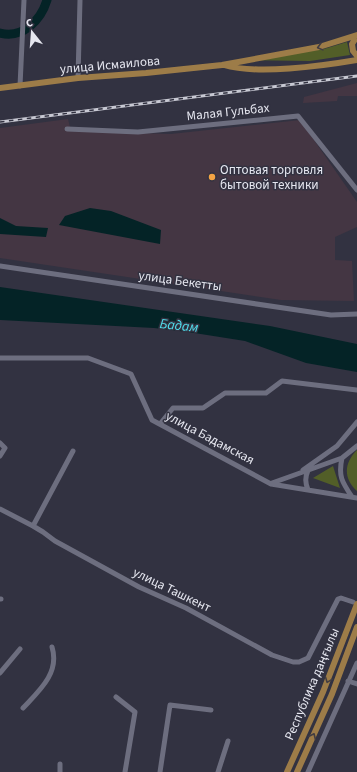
<svg xmlns="http://www.w3.org/2000/svg" width="357" height="772" font-family="'Source Sans 3',sans-serif">
<style>
.industrial{fill:#443643}
.green{fill:#525e28}
.water{fill:#042326}
.lines{fill:none;stroke-linecap:round;stroke-linejoin:round}
.river{stroke:#042326;stroke-width:9}
.minor{stroke:#6d6e7f;stroke-width:5}
.major{stroke:#9d7c48;stroke-width:6}
.rail-casing{stroke:#c8c9d3;stroke-width:3}
.rail{stroke:#323241;stroke-width:1.5;stroke-dasharray:4.5;stroke-linecap:butt}
.oneway{stroke:#423d42}
.poi-dot{fill:#f4a344;stroke:#323241;stroke-width:1.5}
.labels{text-anchor:middle;dominant-baseline:central;stroke-width:3;stroke-linejoin:round;paint-order:stroke}
.street-label{font-size:13px;fill:#e6e7f0;stroke:#323241}
.poi-label{font-size:13px;fill:#e6e7f0;stroke:#323241;text-anchor:start}
.water-label{font-size:14px;font-style:italic;fill:#50dfed;stroke:#323241}
</style>
<rect width="100%" height="100%" fill="#323241"/>
<path class="industrial" d="M357 83V96H338L337 101 303 103 304 97Z
M68 119 71 131 171 134 300 120 357 202V227L335 237V260L352 261 354 301 281 300 0 258V128Z"/>
<path class="green" d="M347 42 350 55 310 61 246 60 324 49Z
M357 450V491C343 478 344 463 357 450Z
M333 466 340 488 313 478Z"/>
<path class="water" d="M90 208 111 211 161 230 160 244 59 225 65 216Z
M0 218 16 226 48 228 46 237 0 234Z
M0 287 270 326 357 344V372L306 363 245 341 188 332 154 328 0 320Z"/>
<g class="lines">
<path class="river" d="M0 33C23 39 41 20 47 0"/>
<path class="minor" d="M78 78 80 0
M20 86 24 0
M67 129 138 132 298 116 357 190
M0 266 331 315 357 314
M0 358H88L131 374 152 420 271 484 357 498
M160 424 173 408H203L225 393H266L282 381 357 390
M0 443 5 448 0 456
M73 451 33 526 43 532 55 541 139 587 186 608 272 655 293 662H299L308 658 338 599 341 598 353 602
M342 458C338 476 342 482 352 497
M303 470 337 446 357 422
M308 470C305 478 305 482 308 490
M272 483 342 458 357 446
M0 509 33 526
M0 599H1
M0 673 20 649
M348 681 357 684
M116 697 135 712 125 772
M23 708C39 691 60 673 52 647
M60 772V764
M160 772 170 705 211 710
M218 772 228 741
M308 772 357 663"/>
<path class="major" d="M357 36 352 44 353 51 357 56
M224 65C256 75 322 66 357 60
M0 88 78 78 146 73 222 65 319 47 357 35
M287 772 323 692 357 604
M297 772 332 694 357 627"/>
<g class="rail-casing">
<path id="rail" d="M0 122 357 76"/>
</g>
<use href="#rail" class="rail"/>
</g>
<defs><path id="oneway-chevron" d="M-2-3.5L2.5 0L-2 3.5" fill="none" stroke-width="1.6" stroke-linecap="round" stroke-linejoin="round"/></defs>
<g class="oneway">
<use href="#oneway-chevron" transform="translate(320 47) rotate(165)"/>
<use href="#oneway-chevron" transform="translate(328 680) rotate(111)"/>
<use href="#oneway-chevron" transform="translate(313 736) rotate(-66)"/>
</g>
<circle class="poi-dot" cx="212" cy="177" r="4"/>
<g class="labels">
<g class="street-label">
<text transform="translate(110 65) rotate(-5)">улица Исмаилова</text>
<text transform="translate(228 112) rotate(-6)">Малая Гульбах</text>
<text transform="translate(180 281) rotate(8)">улица Бекетты</text>
<text transform="translate(210 438) rotate(28)">улица Бадамская</text>
<text transform="translate(172 590) rotate(26)">улица Ташкент</text>
<text transform="translate(312 684) rotate(-67)">Республика даңғылы</text>
</g>
<g class="poi-label">
<text x="220" y="170">Оптовая торговля<tspan x="220" dy="15">бытовой техники</tspan></text>
</g>
<g class="water-label">
<text transform="translate(179 326) rotate(6)">Бадам</text>
</g>
</g>
<g transform="translate(32 32) rotate(343)" stroke="#323241" stroke-width="3" paint-order="stroke">
<path d="M0-3L7 15L0 10L-7 15Z" fill="#e6e7f0"/>
<text y="-6" font-size="11" font-weight="bold" text-anchor="middle" fill="#e6e7f0">С</text>
</g>
</svg>
